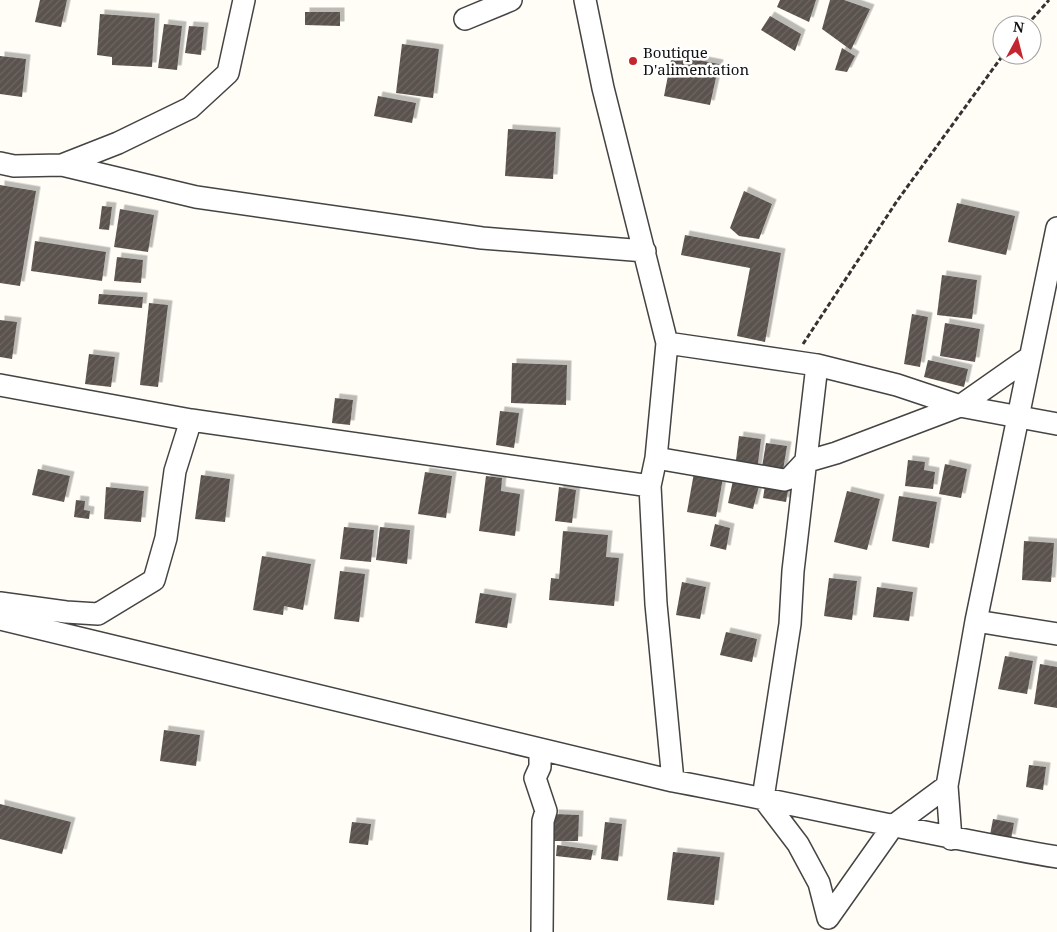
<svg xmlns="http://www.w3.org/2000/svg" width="1057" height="932" font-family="'Noto Serif',serif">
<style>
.building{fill:url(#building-hatch);filter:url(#shadow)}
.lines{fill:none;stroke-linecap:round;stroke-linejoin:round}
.minor-casing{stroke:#444;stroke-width:24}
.path{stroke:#333;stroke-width:3;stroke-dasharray:5 2.5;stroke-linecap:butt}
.minor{stroke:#fff;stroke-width:21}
.poi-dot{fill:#c4262e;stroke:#fff;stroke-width:2}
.labels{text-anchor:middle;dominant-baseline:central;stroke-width:5;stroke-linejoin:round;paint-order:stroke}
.poi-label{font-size:15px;fill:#111;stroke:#fff;text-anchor:start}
</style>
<defs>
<pattern id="building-hatch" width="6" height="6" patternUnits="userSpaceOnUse" patternTransform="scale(1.25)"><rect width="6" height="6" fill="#5a524d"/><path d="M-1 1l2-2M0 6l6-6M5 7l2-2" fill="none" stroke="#6d6662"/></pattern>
<filter id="shadow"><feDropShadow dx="4.5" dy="-4.5" stdDeviation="0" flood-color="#0004"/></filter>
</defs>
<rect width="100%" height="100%" fill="#fffdf5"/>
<path class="building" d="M40 0H67L61 27 35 22Z
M780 0H816L809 22 777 7Z
M830 0H844L870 9 851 50 822 29Z
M305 12H340V26L305 25Z
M100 14 155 18 152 67 112 65V57L97 55Z
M770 16 801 34 795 51 761 30Z
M164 24 182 26 177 70 158 68Z
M189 26 204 27 201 55 185 53Z
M402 44 439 49 433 98 396 93Z
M842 48 855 56 847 72 835 70Z
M672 55 719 64 710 105 664 96Z
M0 56 26 59 22 97 0 94Z
M378 96 416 103 412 123 374 116Z
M508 129 556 132 553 179 505 176Z
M0 185 36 191 20 286 0 283Z
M744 191 772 204 759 239 739 236 730 228Z
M957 203 1015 216 1006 255 948 242Z
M102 206 112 207 109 230 99 229Z
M120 209 154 215 148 252 114 247Z
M685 235 781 253 765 342 737 336 750 268 681 255Z
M35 241 106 252 102 281 31 271Z
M117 257 143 260 141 283 114 281Z
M942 275 977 280 972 319 937 315Z
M99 294 143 297 142 308 98 304Z
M149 303 168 305 158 387 140 385Z
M912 314 928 317 920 367 904 364Z
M0 320 17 322 12 359 0 357Z
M945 323 980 329 975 362 940 356Z
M89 354 115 357 111 387 85 384Z
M928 360 968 369 964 387 924 377Z
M512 363 567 365 566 405 511 403Z
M335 398 353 400 350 425 332 423Z
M500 411 519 413 514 448 496 445Z
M739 436 761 439 757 471 735 468Z
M766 443 787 446 782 476 761 473Z
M908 460 925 462 924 470 935 472 933 489 905 486Z
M945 464 967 469 961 498 939 494Z
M695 467 724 472 716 517 687 512Z
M38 469 70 476 64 502 32 495Z
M425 472 452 476 446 518 418 514Z
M201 475 230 479 225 522 195 519Z
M486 476 502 478 501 491 520 494 515 536 479 531Z
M734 476 760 482 753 509 728 503Z
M766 480 789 484 786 502 763 498Z
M106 487 144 491 141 522 104 519Z
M559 487 576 490 572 523 555 521Z
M847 491 880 499 867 550 834 542Z
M899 496 937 502 929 548 892 541Z
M76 500 85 501 84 510 90 511 89 519 74 517Z
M715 524 730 528 726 550 710 546Z
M344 527 374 530 371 562 340 559Z
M380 527 410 530 407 564 376 560Z
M563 531 608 535 606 557 619 558 614 606 549 600 551 578 559 579Z
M1024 541 1054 543 1051 582 1022 580Z
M262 556 311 564 303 610 284 606 283 615 253 610Z
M340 571 365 574 359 622 334 619Z
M829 578 857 581 852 620 824 616Z
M682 582 706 587 700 619 676 615Z
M877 587 913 592 909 621 873 617Z
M480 593 512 598 507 628 475 623Z
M726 632 757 639 752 662 720 655Z
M1005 656 1033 661 1027 694 998 689Z
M1040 664 1057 667V708L1034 704Z
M164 730 200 735 196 766 160 761Z
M1029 765 1046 767 1043 790 1026 787Z
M0 804 71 822 62 854 0 839Z
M554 814 579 815 578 841H553Z
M993 819 1014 823 1011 839 990 835Z
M352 822 371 824 368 845 349 843Z
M605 822 622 824 618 861 601 859Z
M557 845 593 850 591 860 556 856Z
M673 852 720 857 714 905 667 900Z"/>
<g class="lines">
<g class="minor-casing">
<path id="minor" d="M585 0 603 88 667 343 656 458 650 486 656 604 673 781
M465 19 511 0
M0 163 14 166 62 165 118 143 190 108 228 73 244 0
M62 165 196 197 482 238 645 251
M667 343 817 365 897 385 960 406 1057 424
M817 365 793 571 790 624 763 798 798 844 819 883 828 918
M0 385 191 420 650 486
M656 458 784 480 790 478 805 462 836 453 960 406 1030 357
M0 603 66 612 98 614 154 580 166 538 175 471 191 420
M0 619 673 781C801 805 928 835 1057 857
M976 621 1057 634
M540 749V767L535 778 546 811 543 821 542 932
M951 839 947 786 976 621 1057 228
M828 918 893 826 947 786"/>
</g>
<path class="path" d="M1027 25 1049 0
M803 344 897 201 1003 55"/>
<use href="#minor" class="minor"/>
</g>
<circle class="poi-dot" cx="633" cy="61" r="5"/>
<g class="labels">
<g class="poi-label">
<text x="643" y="52">Boutique<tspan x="643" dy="17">D'alimentation</tspan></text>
</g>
</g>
<g transform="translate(1017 40) rotate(7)"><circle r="24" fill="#ffffff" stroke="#a0a0a0"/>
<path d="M0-4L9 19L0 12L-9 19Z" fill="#c4262e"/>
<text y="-8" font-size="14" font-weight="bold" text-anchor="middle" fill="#111111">N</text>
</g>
</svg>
